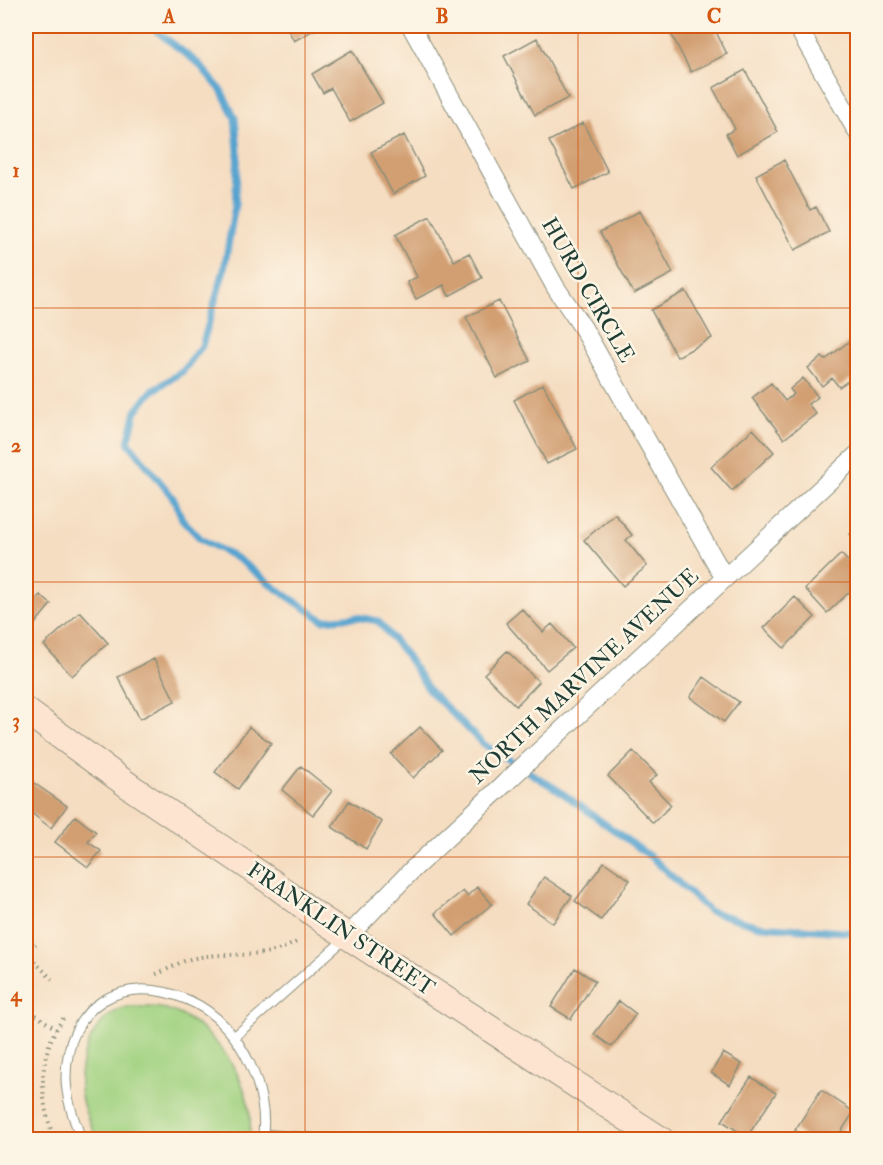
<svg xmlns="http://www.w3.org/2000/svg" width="883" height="1165" font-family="'IM FELL Double Pica',serif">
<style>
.green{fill:#a1d281;stroke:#60885a;stroke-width:1.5}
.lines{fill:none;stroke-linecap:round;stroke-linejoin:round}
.stream{stroke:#55a3cf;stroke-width:7}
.building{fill:#d19f72}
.lane-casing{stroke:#8a8d7a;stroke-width:11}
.street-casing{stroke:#8a8d7a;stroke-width:20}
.secondary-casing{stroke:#8a8d7a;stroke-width:28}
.path{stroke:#8a8d7a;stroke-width:4;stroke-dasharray:1.5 4.5;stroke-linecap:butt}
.lane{stroke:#fff;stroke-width:9}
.street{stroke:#fff;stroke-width:18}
.secondary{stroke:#fde4d1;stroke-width:26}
.grid{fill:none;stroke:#d45610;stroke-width:1.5;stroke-opacity:0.55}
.labels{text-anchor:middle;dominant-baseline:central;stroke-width:5;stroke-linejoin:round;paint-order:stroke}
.street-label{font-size:22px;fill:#1f3d34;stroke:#fcf5e5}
.neatline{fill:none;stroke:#d45610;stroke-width:2}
.grid-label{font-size:20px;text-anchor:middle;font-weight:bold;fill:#d45610}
</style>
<rect width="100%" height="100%" fill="#fcf5e5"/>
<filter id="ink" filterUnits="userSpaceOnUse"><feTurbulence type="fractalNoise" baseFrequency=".0167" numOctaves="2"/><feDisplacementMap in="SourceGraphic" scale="12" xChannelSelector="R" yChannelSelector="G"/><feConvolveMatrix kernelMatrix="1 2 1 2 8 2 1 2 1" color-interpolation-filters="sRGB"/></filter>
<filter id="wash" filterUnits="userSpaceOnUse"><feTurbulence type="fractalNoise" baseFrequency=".008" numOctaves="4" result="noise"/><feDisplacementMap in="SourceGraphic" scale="24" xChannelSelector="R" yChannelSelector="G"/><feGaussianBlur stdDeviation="1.35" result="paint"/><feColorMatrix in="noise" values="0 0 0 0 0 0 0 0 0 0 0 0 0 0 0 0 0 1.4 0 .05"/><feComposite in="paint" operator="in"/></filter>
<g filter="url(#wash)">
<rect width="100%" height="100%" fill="#f5ddc1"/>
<path class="green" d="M143 1007C150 1007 159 1007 166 1009 215 1023 259 1089 249 1139H98C89 1123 81 1106 80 1087 78 1058 94 1017 124 1008 130 1006 137 1007 143 1007Z"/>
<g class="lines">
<path class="stream" d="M150 26 199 64 221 90 235 118 238 151 235 205 224 270 202 346 183 371 151 392 136 411 128 442 174 499 182 519 201 539 238 559 277 589 323 620 357 617 378 621 406 655 429 690 483 744 558 790 651 857 709 911 759 926 858 933"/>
</g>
<g id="blocks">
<path class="building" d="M286 26H321L294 41Z
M488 26H502L491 31Z
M667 26H713L727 54 691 72Z
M537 38 568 98 535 115 504 56Z
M352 50 383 103 350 122 331 88 323 93 312 74Z
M745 70 778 132 737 155 726 134 735 129 713 88Z
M583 123 608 172 574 189 549 141Z
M404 135 425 176 393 194 371 152Z
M784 160 810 210 816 207 829 232 795 250 756 175Z
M640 211 673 273 634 294 600 232Z
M430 216 454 261 469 253 482 278 449 296 444 285 416 299 407 282 417 277 395 235Z
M686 291 712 338 677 357 651 310Z
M499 301 530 361 497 378 466 317Z
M851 340 858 348V374L839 387 832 378 822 386 808 368 822 357 825 360Z
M803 378 818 397 808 404 816 414 784 439 752 398 771 383 785 401 794 394 790 389Z
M543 384 577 449 547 464 514 400Z
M753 429 774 452 732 491 711 467Z
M615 514 632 535 626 540 647 566 623 586 584 540Z
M858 530V547L850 534Z
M841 554 858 571V584L827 613 805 589Z
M40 595 51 604 26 635V602L30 606Z
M795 597 815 617 784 648 764 628Z
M522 609 543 632 552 624 573 648 547 670 506 623Z
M80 612 108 643 72 676 44 645Z
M507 651 539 682 516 706 484 674Z
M154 659 175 701 140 719 118 677Z
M704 677 739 702 724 722 690 697Z
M249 727 271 743 238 789 215 772Z
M420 727 442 750 413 778 391 754Z
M633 751 657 775 649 782 671 805 653 823 608 776Z
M301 766 332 791 313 815 282 790Z
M31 781 67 806 51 828 26 809V788Z
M349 801 382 822 366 849 332 827Z
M75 816 96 832 88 842 101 851 88 867 55 842Z
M604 862 630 880 601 920 575 901Z
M544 877 572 896 553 923 526 904Z
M477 887 492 904 454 936 435 913 463 891 467 896Z
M575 968 595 981 571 1019 551 1007Z
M619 1001 636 1014 612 1047 594 1034Z
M723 1053 742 1064 730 1085 711 1073Z
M751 1077 776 1093 747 1137 722 1121Z
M821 1090 854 1112 840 1133 850 1140H809L795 1130Z"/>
</g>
</g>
<g filter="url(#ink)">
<use href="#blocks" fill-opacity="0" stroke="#8a8d7a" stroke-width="1.5"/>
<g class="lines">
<g class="lane-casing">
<path id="lane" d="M234 1037 346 938
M263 1134 333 1140
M82 1140C74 1121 66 1099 66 1078 66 1005 123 971 188 1000 216 1012 237 1036 250 1064 260 1086 267 1115 262 1140"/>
</g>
<g class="street-casing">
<path id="street" d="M411 26 556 288 583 328 724 577
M797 26 858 133
M348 936 413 869 858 454"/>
</g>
<g class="secondary-casing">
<path id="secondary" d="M26 711 132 788 270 881 320 918 661 1140"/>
</g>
<path class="path" d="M26 952 36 944
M26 953 52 979
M156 974C169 970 181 960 195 958 234 950 260 963 300 940
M26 1008 56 1029
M55 1140C38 1100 37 1050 66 1015"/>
<use href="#lane" class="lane"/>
<use href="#street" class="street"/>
<use href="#secondary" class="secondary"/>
</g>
</g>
<path class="grid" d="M305 26V1140M578 26V1140M26 308H858M26 582H858M26 857H858"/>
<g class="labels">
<g class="street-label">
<text transform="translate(588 290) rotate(60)">HURD CIRCLE</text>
<text transform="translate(584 676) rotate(-43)">NORTH MARVINE AVENUE</text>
<text transform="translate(341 929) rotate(34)">FRANKLIN STREET</text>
</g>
</g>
<rect width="883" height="1165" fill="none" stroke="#fcf5e5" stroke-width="66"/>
<rect x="33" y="33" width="817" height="1099" class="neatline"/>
<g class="grid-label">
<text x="169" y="23">A</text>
<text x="442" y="23">B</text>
<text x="714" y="23">C</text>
<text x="16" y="177">1</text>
<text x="16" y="452">2</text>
<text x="16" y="727">3</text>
<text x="16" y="1001">4</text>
</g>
</svg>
